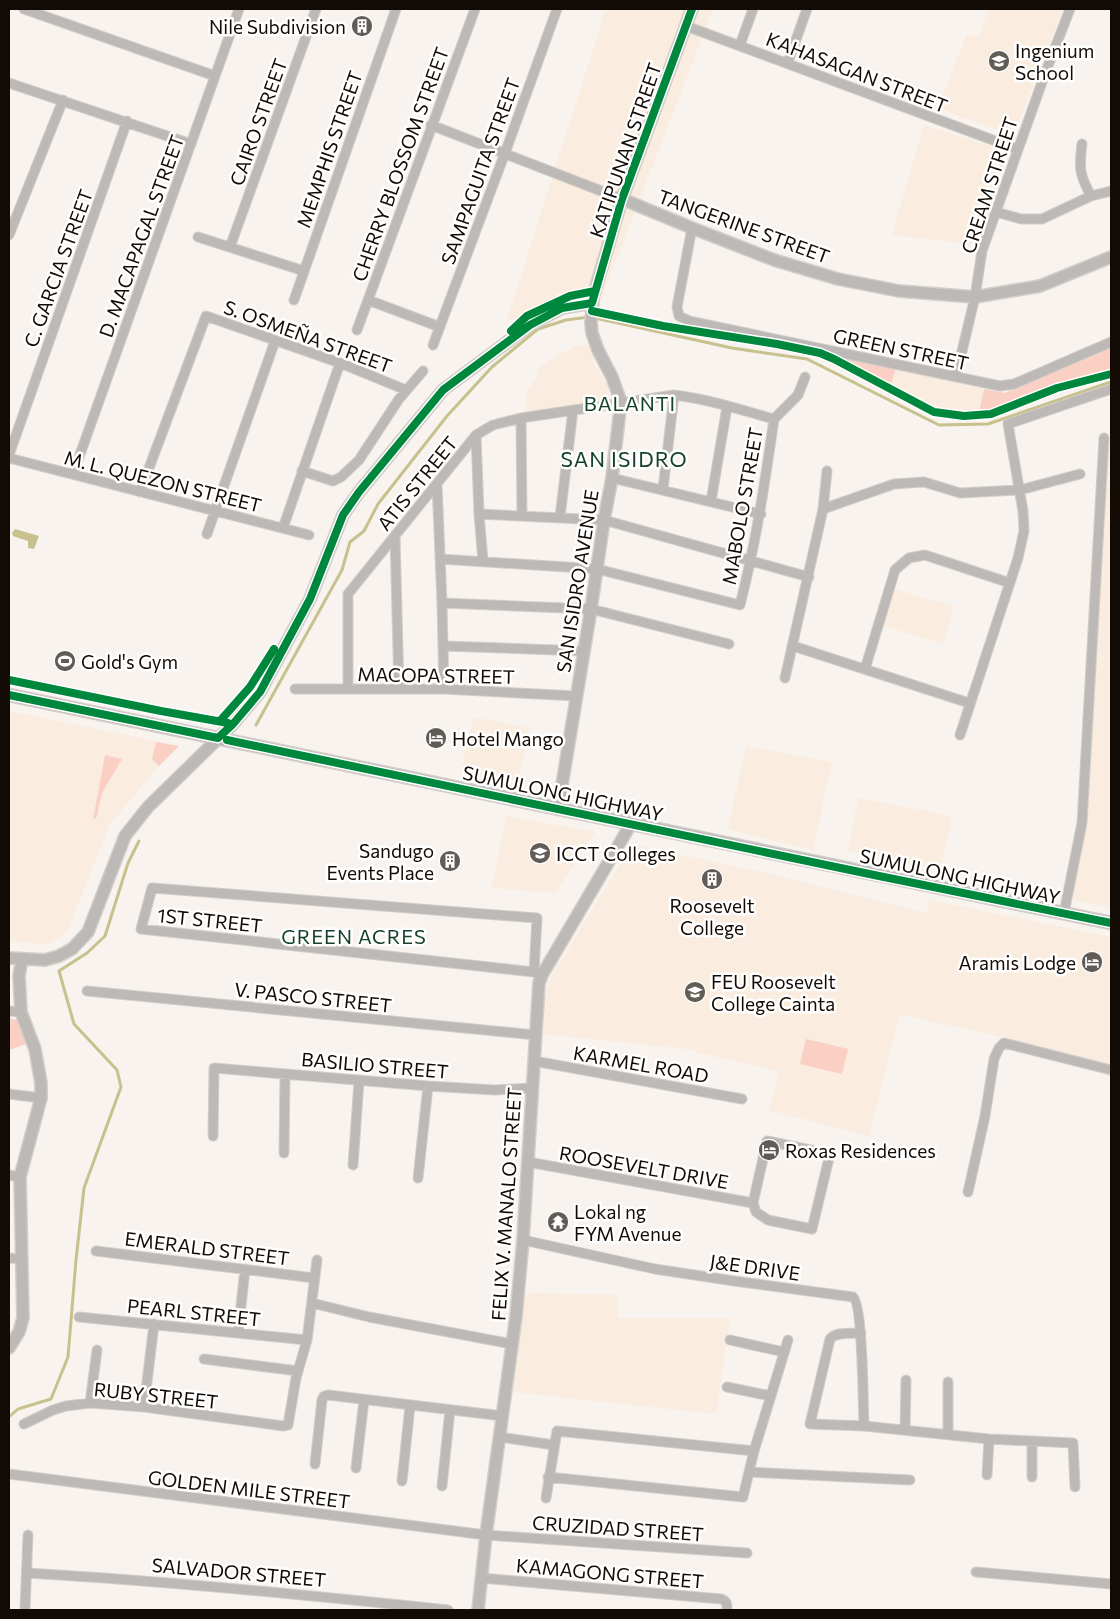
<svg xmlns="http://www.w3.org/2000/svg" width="1120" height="1619" font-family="Commissioner,sans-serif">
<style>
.built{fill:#faecde}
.green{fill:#facfc4}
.water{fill:#c6c18d}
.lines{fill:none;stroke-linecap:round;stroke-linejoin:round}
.stream{stroke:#c6c18d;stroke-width:3}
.minor-casing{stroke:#d2ceca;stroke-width:11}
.tertiary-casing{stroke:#d2ceca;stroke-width:14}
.secondary-casing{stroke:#d2ceca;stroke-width:15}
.minor{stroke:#bdb9b7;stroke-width:9}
.tertiary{stroke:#bdb9b7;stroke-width:11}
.secondary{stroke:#bcb8b5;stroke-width:12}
.cycleway-casing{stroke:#fff;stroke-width:11}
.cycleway{stroke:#00873e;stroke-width:8}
.labels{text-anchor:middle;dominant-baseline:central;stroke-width:5;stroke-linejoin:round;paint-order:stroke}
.poi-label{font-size:19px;fill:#120b05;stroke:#fff;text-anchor:start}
.street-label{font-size:19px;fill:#120b05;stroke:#fff}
.neighbourhood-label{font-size:20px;letter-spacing:1px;fill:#143f2a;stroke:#fff}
.quarter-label{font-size:21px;letter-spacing:1px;fill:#143f2a;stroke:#fff}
</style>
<rect width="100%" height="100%" fill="#f8f3ee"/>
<path class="built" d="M606 9H713L597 310 590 308 583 288 551 300 506 323Z
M989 9H1063L1013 136 938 108 967 34 978 38Z
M924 125 1009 152 976 245 892 235Z
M587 343 596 358 592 361 608 385 610 399 525 414 527 391 537 378 540 367 578 344 580 347Z
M896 368 984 389 979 413 961 415 938 411 890 387Z
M1111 434V908L1071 900 1083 846 1106 458 1108 438Z
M892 588 954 607 943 644 881 625Z
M9 711 179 746 159 766 109 825 73 917 66 933 46 945 9 940Z
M473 717 529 728 518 782 461 773Z
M746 746 832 762 813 850 728 829Z
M858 798 952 816 941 869 848 851Z
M506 816 595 832 556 893 492 888Z
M632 844 765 873 926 913 930 900 1111 937V1054L1109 1064 996 1036 900 1014 869 1136 769 1110 779 1071 695 1052V1050L544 1034V999L551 977Z
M536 1293 618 1295 617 1318H730L716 1414 513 1392 523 1294Z"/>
<path class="green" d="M1111 347V371L1057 385 992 412 979 413 984 389 1004 393Z
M826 353 896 368 890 387Z
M156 742 179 746 159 766 152 759Z
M105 755 122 759 102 793 97 816 93 820Z
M9 1018 17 1020 26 1044 9 1050Z
M806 1039 848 1049 842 1074 800 1064Z"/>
<path class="water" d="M15 529 39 536 34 549 28 548V541L13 536 12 533Z"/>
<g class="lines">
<path class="stream" d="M595 318 732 348 807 359 939 425 988 424 1111 382
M256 725 342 570 350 542 364 531 378 504 447 416 492 367 538 329 566 320 589 317
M9 1417 18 1409 51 1399 68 1357 76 1260 84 1188 121 1087 117 1070 74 1024 59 971 87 953 105 936 128 863 139 841"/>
<g class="minor-casing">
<path id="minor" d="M24 9 215 76
M686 26 1017 149
M740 45 753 9
M788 62 807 9
M9 83 191 144
M431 125 622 199
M1082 144C1079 168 1079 174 1091 196
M996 212 1021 219H1042L1091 196 1111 191
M692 228 677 307 679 316 689 321 1000 386 1014 384 1111 342
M9 235 63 100
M198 237 304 271
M230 247 316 9
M294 300 396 9
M368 300 440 327
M357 330 475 9
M433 345 505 153 557 9
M956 376 975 297 982 251 1046 71 1070 9
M521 418 522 516
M774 419 798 395 805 377
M476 435 479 514 483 561
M9 455 127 121
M9 458 309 535
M302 471 333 481 341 477 359 460 399 399 423 371
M73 474 239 9
M612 478 761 514
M437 484 442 603 444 689
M663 489 674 395
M140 492 206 316 340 363 406 390
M711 501 727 407
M823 509 894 484 924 482 960 493 1020 490 1080 474
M479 514 604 520 809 577
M560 517 573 410
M283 528 340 363
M207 534 275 341
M395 536 399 689
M440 559 597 569 740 605C756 543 765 482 774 419
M442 603 591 609 729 644
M444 646 584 651
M793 646 969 703
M865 669 895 570 909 558 925 555 1010 583
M785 678 823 509 827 471
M295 689H444L576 696
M348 689V594L476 435 493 425 521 418 674 395C708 399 741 410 774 419
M960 735 1018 558 1024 531 1023 511 1008 424 1111 389
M1064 913 1082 823 1104 438
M534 972 537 918 152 888 141 929 534 972 542 975
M87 991 535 1035
M9 1011 21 1012
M534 1061 742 1099
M9 1094 41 1098
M213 1136 214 1068 428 1086 495 1090 533 1088
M767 1141 830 1154 812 1229 768 1220 756 1212 753 1203Z
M284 1153 285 1074
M528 1162 753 1203
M353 1165 359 1081
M9 1175 20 1177
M418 1178 428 1086
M968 1192 985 1116 994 1059 999 1048 1004 1043 1111 1070
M523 1240 655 1269 734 1281 853 1297C863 1304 863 1408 864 1426
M96 1251 314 1278
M9 1258 21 1259
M312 1303 369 1317 512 1344
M79 1317 307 1340
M238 1333 245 1269
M861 1333C851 1334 836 1331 830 1339L810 1424 864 1426 989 1439 1073 1443 1075 1487
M730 1340 784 1352
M204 1359 298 1371
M727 1387 771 1396
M90 1403 97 1350
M144 1407 154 1324
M24 1424 53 1410 66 1406 90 1403 144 1407 283 1426 288 1425 296 1378 307 1340 317 1260
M905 1430 906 1380
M948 1434V1382
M500 1437 554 1445
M315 1464 322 1400 324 1396 328 1395 503 1416
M356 1468 364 1400
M749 1472 910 1480
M9 1474 486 1535 747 1553
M987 1475 989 1439
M548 1477 743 1497 754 1451 788 1340
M1032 1477V1442
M402 1481 410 1406
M442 1486 450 1410
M546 1498 557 1431 754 1451
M976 1572 1111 1584
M27 1573C168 1581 308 1595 448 1610
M481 1578 721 1599C727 1601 727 1604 727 1610
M25 1608 28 1535"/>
</g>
<g class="tertiary-casing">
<path id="tertiary" d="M622 199 692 228 774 260 838 279 899 291 975 297 1040 286 1111 257
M558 809 591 609 604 520 612 478 621 402 612 377 598 350 592 333 591 323 593 297 622 199 692 9
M9 958 45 960 59 956 72 949 88 932 125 836 148 807 233 724 260 692 310 599 343 515 359 492 443 390 530 325 562 308 592 303
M9 1348 19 1332 23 1318 20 1177 41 1098V1083L35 1049 21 1012 19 976 22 959
M478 1610 486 1535 516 1316 523 1240 539 983 542 975 631 824"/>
</g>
<g class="secondary-casing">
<path id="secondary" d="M9 695 1111 923"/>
</g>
<use href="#minor" class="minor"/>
<use href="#tertiary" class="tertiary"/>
<use href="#secondary" class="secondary"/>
<g class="cycleway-casing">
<path id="cycleway" d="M592 311 663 326 777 344 820 353 834 359 934 412 964 416 991 414 1057 388 1111 374
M511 331 527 316 570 296 595 291
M9 680 161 711 228 723
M9 695 218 738 233 724 260 692 310 599 343 515 359 492 443 390 530 325 562 308 592 303 622 199 692 9
M220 721 250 687 274 649
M227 740 879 876 1111 923"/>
</g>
<use href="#cycleway" class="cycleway"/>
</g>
<defs>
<g id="building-disc" transform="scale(1.125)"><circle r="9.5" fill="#625c57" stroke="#fff"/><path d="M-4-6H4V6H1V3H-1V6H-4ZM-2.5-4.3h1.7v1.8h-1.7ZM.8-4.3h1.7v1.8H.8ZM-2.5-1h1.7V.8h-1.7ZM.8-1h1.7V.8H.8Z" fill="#fff"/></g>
<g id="school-disc" transform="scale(1.125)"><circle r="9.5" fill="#625c57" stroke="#fff"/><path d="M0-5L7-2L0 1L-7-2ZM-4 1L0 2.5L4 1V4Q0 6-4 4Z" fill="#fff"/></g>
<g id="stadium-disc" transform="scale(1.125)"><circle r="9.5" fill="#625c57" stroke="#fff"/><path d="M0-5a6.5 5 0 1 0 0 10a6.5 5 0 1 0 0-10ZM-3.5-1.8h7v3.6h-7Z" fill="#fff"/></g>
<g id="hotel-disc" transform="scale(1.125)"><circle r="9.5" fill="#625c57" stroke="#fff"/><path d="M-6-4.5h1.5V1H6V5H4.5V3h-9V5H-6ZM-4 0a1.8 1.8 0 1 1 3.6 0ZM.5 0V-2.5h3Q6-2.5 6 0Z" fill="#fff"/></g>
<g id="university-disc" transform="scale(1.125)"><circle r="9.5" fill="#625c57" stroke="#fff"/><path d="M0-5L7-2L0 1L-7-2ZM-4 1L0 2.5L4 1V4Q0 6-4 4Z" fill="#fff"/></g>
<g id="temple-disc" transform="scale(1.125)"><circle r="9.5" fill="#625c57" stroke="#fff"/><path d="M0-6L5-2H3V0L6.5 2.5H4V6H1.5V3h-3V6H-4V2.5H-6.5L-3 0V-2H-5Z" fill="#fff"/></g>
</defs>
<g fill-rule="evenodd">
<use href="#building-disc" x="362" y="26"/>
<use href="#school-disc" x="999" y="61"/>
<use href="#stadium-disc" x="65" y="661"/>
<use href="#hotel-disc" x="436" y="738"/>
<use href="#university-disc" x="540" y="853"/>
<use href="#building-disc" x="450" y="861"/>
<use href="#building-disc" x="712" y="879"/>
<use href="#hotel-disc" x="1092" y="962"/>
<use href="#school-disc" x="695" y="992"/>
<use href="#hotel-disc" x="769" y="1150"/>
<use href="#temple-disc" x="558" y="1222"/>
</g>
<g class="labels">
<g class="poi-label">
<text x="346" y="26" text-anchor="end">Nile Subdivision</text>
<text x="1015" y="50">Ingenium<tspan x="1015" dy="22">School</tspan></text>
<text x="81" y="661">Gold's Gym</text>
<text x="452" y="738">Hotel Mango</text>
<text x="434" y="850" text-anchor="end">Sandugo<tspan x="434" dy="22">Events Place</tspan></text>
<text x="556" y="853">ICCT Colleges</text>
<text x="712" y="905" text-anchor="middle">Roosevelt<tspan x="712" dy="22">College</tspan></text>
<text x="1076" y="962" text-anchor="end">Aramis Lodge</text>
<text x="711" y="981">FEU Roosevelt<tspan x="711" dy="22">College Cainta</tspan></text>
<text x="785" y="1150">Roxas Residences</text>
<text x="574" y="1211">Lokal ng<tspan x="574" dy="22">FYM Avenue</tspan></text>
</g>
<g class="street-label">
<text transform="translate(857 72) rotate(21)">KAHASAGAN STREET</text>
<text transform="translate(258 122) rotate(-70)">CAIRO STREET</text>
<text transform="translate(329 149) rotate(-71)">MEMPHIS STREET</text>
<text transform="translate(625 150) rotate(-71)">KATIPUNAN STREET</text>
<text transform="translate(400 164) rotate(-70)">CHERRY BLOSSOM STREET</text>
<text transform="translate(480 171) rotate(-70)">SAMPAGUITA STREET</text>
<text transform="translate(989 185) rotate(-72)">CREAM STREET</text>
<text transform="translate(744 226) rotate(20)">TANGERINE STREET</text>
<text transform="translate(141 236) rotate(-70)">D. MACAPAGAL STREET</text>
<text transform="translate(58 268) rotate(-70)">C. GARCIA STREET</text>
<text transform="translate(308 336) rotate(20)">S. OSMEÑA STREET</text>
<text transform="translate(901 349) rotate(12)">GREEN STREET</text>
<text transform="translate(163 481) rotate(14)">M. L. QUEZON STREET</text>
<text transform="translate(417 483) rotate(-51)">ATIS STREET</text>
<text transform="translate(742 506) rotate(-80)">MABOLO STREET</text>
<text transform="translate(577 581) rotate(-81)">SAN ISIDRO AVENUE</text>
<text transform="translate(436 675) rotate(1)">MACOPA STREET</text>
<text transform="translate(563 793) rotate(12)">SUMULONG HIGHWAY</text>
<text transform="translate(960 876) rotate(12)">SUMULONG HIGHWAY</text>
<text transform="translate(210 920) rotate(6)">1ST STREET</text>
<text transform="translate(313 997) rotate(6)">V. PASCO STREET</text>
<text transform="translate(641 1064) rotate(10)">KARMEL ROAD</text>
<text transform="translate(375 1065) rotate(5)">BASILIO STREET</text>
<text transform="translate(644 1167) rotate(10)">ROOSEVELT DRIVE</text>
<text transform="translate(506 1204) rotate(-86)">FELIX V. MANALO STREET</text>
<text transform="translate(207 1248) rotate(7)">EMERALD STREET</text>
<text transform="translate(755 1267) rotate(8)">J&amp;E DRIVE</text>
<text transform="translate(194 1312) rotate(6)">PEARL STREET</text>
<text transform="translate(156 1395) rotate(6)">RUBY STREET</text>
<text transform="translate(249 1489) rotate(7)">GOLDEN MILE STREET</text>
<text transform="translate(618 1528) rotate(4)">CRUZIDAD STREET</text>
<text transform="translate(239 1572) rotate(5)">SALVADOR STREET</text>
<text transform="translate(610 1573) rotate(5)">KAMAGONG STREET</text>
</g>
<g class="neighbourhood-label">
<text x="630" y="403">BALANTI</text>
<text x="354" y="936">GREEN ACRES</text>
</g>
<g class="quarter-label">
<text x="624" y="458">SAN ISIDRO</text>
</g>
</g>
<rect width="1120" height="1619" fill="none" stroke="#120b05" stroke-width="20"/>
</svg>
